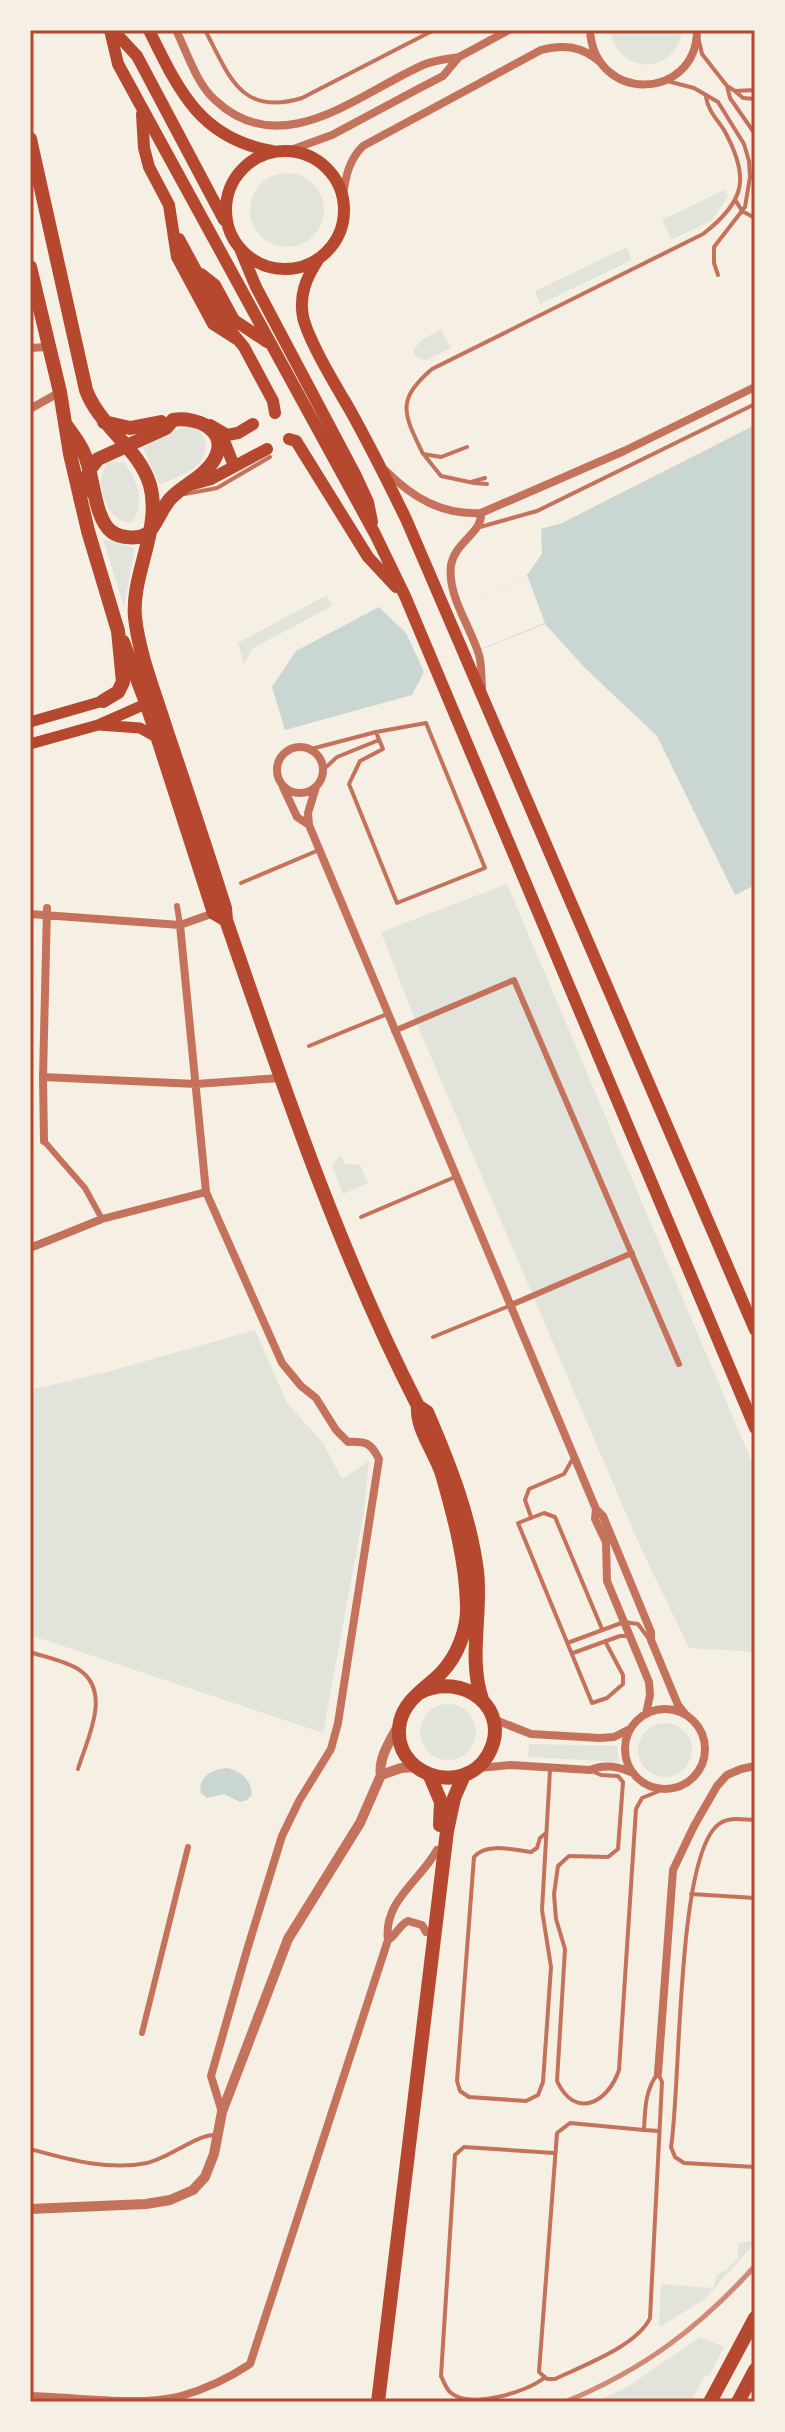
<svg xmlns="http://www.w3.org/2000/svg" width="785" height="2432" font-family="Cabin,sans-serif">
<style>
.green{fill:#e2e4dc}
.water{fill:#c9d6d2}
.pier{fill:#f6efe4}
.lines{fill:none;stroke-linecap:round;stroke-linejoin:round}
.service{stroke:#c5725c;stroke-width:4}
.pedestrian{stroke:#c5725c;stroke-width:6}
.minor{stroke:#c5725c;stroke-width:8}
.tertiary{stroke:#c5725c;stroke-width:10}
.secondary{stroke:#b5482f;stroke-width:11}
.primary{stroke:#b5482f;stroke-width:12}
.trunk{stroke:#b5482f;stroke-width:14}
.rail{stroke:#cf8b77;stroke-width:5}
.neatline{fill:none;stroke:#b5482f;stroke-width:3}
</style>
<rect width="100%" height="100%" fill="#f6efe4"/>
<path class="green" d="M610 30H682C676 76 618 76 610 30Z
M250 210a37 37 0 1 1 74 0a37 37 0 1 1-74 0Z
M724 190 728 197 712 220 671 240 662 220Z
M627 247 632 260 540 304 535 291Z
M441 329 451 348 426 360 415 356 413 350 422 340Z
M189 426C198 429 204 434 206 444 208 468 178 476 160 485L143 448 160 436Z
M112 461 125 463C138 483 145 500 133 522 113 525 101 500 101 482 101 475 104 468 107 463Z
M103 539 135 548 124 607Z
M327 595 332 606 253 648 244 664 238 643Z
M507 884 755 1469V1652L689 1648 639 1544 416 1022 381 932Z
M340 1155 345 1164 360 1165 368 1183 343 1194 332 1165Z
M255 1330 287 1403 323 1443 342 1479 369 1461 364 1511 323 1733 30 1635V1390L103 1373Z
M420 1732a28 28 0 1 1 56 0a28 28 0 1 1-56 0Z
M638 1750a27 27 0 1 1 54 0a27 27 0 1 1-54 0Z
M529 1744 617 1746 619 1762 528 1757Z
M755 2194V2243L704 2300 659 2327 661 2284 713 2288 717 2274 725 2271 738 2258V2243L753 2241Z
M700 2337 724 2347 709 2376 705 2375 691 2402H595L627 2387Z"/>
<path class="water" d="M755 425V885L735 895 657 736 585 668 545 624 424 672 412 695 285 730 272 687 296 651 379 607 408 635 527 575 542 554 541 529 562 523Z
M227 1768C241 1771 251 1779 252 1795L247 1800 240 1802 224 1794 207 1798 201 1793C197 1777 213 1769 227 1768Z"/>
<path class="pier" d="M527 575 545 623 424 672 407 635Z"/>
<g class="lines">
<path class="service" d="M205 30C229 75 240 117 302 98L434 30
M698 37 702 54 727 86 730 98 755 134
M667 81 694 88 718 102 744 144 749 161 750 177 745 207 714 247V263L718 275
M727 86 735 91 755 90
M736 92 743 98 755 99
M736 201 742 211 755 218
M467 447 441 457 423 454C404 414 395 401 432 369L703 234C746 201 750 177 724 130 717 119 708 111 706 97
M425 456 441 476 474 483 487 484
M471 482 485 478
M185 494 217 488 270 457
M480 527 537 511 755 404
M426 723 485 868 397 903 349 784 360 761 383 749 376 732Z
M311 749 376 732
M324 769 337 757 379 740
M241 883 319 850
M309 1046 387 1014
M361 1217 455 1177
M433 1337 509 1306
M531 1517 525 1500 529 1489 564 1474 572 1460
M602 1629 555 1517 544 1513 518 1523 592 1703 607 1698 623 1684V1675L605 1641
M570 1642 624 1622 638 1624 649 1639
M30 1652C45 1657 65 1661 78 1669 113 1691 87 1739 78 1769
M573 1653 620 1636H627
M592 1771 601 1775 618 1776 623 1782 618 1849 608 1857 569 1856 558 1866 554 1894 556 1919 565 1949 557 2081C575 2120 608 2103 619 2070L636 1809 642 1798 664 1789
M755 1820C744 1820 729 1816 719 1824 676 1855 681 2087 671 2147L675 2157 684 2163 755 2167
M546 1833 540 1838 537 1848 531 1852C514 1850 486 1842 474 1857L457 2081 460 2091 469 2097 526 2101 538 2095 543 2082 551 1967 542 1910 550 1770
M691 1894 755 1898
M658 2073 662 2082 650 2318C637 2346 582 2366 555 2379H547L539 2372 557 2133 570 2123 644 2130C645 2109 645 2090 658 2073Z
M644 2130 659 2131
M30 2149C67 2159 108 2171 147 2163 170 2158 195 2135 215 2135
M544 2378C527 2392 471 2409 451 2393 446 2389 444 2382 441 2376L455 2155 464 2147 554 2153"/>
<path class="pedestrian" d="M177 906 180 925
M394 1031 514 980 679 1364
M44 1141 85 1188 102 1219
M511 1305 632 1253
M142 2033 188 1847"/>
<path class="minor" d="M176 30C187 52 196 83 215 100 282 163 358 94 423 65 434 60 447 59 459 57
M590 30C594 104 697 101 697 30
M288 151 332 135 418 89 443 76 459 57 509 30
M343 195C346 175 349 160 363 146L541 50C563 44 582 46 600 62
M30 348 48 347
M30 409 60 392
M386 471C413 498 442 515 481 513 483 532 455 542 451 565 447 596 471 627 479 655 482 665 481 677 482 687
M481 513 624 451 755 387
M277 770a23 23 0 1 1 46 0a23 23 0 1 1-46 0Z
M283 787 297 817 309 825
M316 787 308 813 309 825 596 1509 603 1516 651 1632V1640L678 1705 686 1715
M30 914 180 925 214 913
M180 925 206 1192 282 1363 301 1386 316 1398 336 1430 348 1442C366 1441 371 1443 379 1459L338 1723 331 1749 299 1801 282 1836 247 1950 211 2076 222 2112
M43 1077 196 1084 280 1078
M44 1141 43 1077 47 908
M30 1248 102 1219 206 1192
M596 1509 595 1519 606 1542 607 1581 649 1682 650 1695 646 1714
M625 1749a40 40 0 1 1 80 0a40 40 0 1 1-80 0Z
M493 1719 531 1734 600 1738 614 1737 630 1729
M479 1768 511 1765 590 1770C604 1764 617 1766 631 1772
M388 1940C397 1935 398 1926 408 1921L422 1925 426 1932
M658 2073 673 1870 694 1826 717 1786 727 1775 741 1769 755 1766
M30 2396C74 2397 140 2407 181 2396 206 2389 229 2378 250 2364L388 1940C383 1901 421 1880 437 1850"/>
<path class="tertiary" d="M381 1775 401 1768 415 1767
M30 2209 146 2204 170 2200 193 2190 205 2177 214 2154 222 2112 288 1939 360 1823 381 1775C378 1759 390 1741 398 1726"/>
<path class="secondary" d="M30 722 103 701
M99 725 140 728 158 738
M30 744 98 725 150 702"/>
<path class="primary" d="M110 30 118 64 375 534 405 596 755 1428
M113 30 137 56 224 220
M149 30C179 91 200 138 272 151
M142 114 144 148 149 167 169 205 177 257 213 324 238 340
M226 210a59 59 0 1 1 118 0a59 59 0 1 1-118 0Z
M179 239 225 324 244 347 273 401 275 413
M241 251 256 287 355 474 368 502 372 522
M318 260C306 278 299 295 303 317 309 342 336 386 350 410 370 446 388 482 406 519L755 1330
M201 274 215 285 234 320 267 342
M210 425 227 435 238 433 253 424
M221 433 234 466
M289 439 296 441 368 557 396 587
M190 485 211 479 267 449"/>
<path class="trunk" d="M30 139 86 390C99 426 139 448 150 485 162 529 131 574 135 617 139 655 155 693 166 729 186 788 206 848 225 908L226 920C283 1085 338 1250 418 1406L427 1412C449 1463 470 1516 477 1571 482 1613 468 1659 482 1699
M30 267 60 392 70 454 88 531 118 631 123 682 118 692 103 701
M104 422 130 428 161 422
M66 425C72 433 79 442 83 451 94 472 93 518 112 532 120 538 139 540 148 533 157 525 162 506 172 497 185 484 204 477 214 460 231 431 197 416 173 420L166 428 98 459 90 469 80 498
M123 642 147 705 214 913 226 920
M418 1406C416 1429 435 1452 442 1474 454 1516 466 1561 467 1605 468 1628 458 1655 442 1672 427 1688 405 1699 400 1722 389 1774 462 1799 488 1755 514 1709 462 1670 419 1693
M430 1776 441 1802 440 1825
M378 2402 447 1831 454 1798 464 1775
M710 2402 755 2318
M738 2402 755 2370"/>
<path class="rail" d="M565 2402C643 2370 699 2328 755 2266"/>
</g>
<rect width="785" height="2432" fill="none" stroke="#f6efe4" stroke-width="64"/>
<rect x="32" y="32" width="721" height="2368" class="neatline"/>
</svg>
